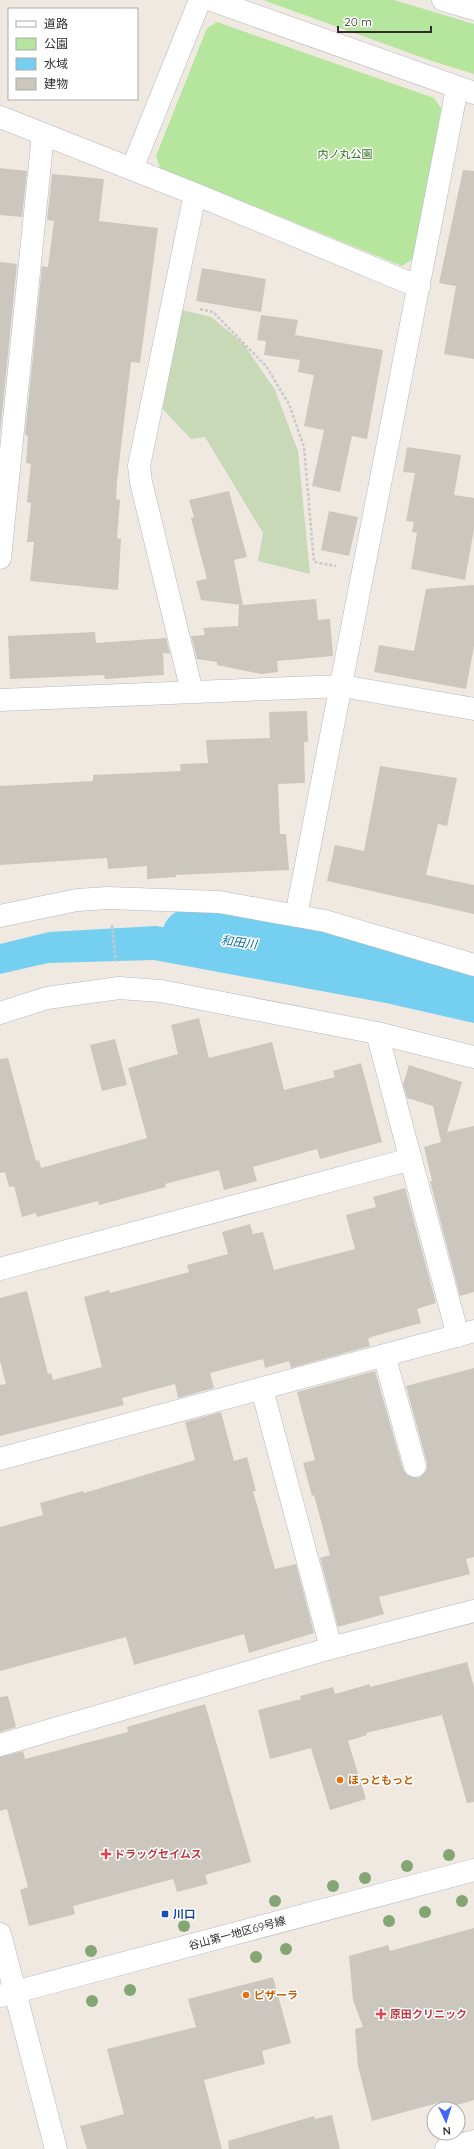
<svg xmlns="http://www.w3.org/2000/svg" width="474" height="2149" font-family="Quicksand,'Noto Sans JP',sans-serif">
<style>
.green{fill:#b6e59e}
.cemetery{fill:#c8d9b8}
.water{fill:#75cff0}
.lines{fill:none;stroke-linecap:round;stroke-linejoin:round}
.river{stroke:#75cff0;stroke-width:56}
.building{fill:#cbc7bf}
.minor-casing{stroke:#b4b7c1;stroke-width:23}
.tertiary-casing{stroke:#b4b7c1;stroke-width:23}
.secondary-casing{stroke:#b4b7c1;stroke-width:23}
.path{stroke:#c9c9c9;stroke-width:2.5;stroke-dasharray:3 2;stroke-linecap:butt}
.minor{stroke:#fff;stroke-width:22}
.tertiary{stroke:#fff;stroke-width:22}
.secondary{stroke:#fff;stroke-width:22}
.tree{fill:#84a574}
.food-dot{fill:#e8710a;stroke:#fff;stroke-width:1.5}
.health-dot{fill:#e0444e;stroke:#fff;stroke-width:1.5}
.transit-dot{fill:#1a4fb4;stroke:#fff;stroke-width:1.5}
.labels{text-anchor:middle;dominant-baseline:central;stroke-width:3;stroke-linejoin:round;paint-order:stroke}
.park-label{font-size:11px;fill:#2c6e1b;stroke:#fff}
.food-label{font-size:11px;font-weight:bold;fill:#c56008;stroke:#fff;text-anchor:start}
.health-label{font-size:11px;font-weight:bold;fill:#be3a42;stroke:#fff;text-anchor:start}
.transit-label{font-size:11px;font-weight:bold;fill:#164399;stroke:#fff;text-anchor:start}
.street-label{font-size:11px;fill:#2e2e2e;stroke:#fff}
.water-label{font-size:12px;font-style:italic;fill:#0d6fa3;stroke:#fff}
</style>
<rect width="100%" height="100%" fill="#efe9e1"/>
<path class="green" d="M263 0H394L474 24V74L432 61Z
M217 22 434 98 442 110 414 258 402 266 160 168 156 156 207 28Z"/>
<path class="cemetery" d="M182 310 211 317 243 343 275 390 298 451 310 574 258 561 263 533 205 437 191 439 161 407Z"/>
<path class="water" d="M156 926 414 972 474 988V1023L386 1003 154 960 48 963 0 974V944L49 932Z"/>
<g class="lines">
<path class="river" d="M190 936 321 952 474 994"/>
</g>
<path class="building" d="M0 168 27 171 22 217 0 215Z
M463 170 474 171V359L444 354 456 286 439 283Z
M52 174 104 179 99 221 158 228 140 363 131 362 117 481 116 499 120 500 117 538 121 539 118 590 30 581 34 542H27L31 503 27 502 31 464 26 463 28 436 25 435 42 266 48 267 54 221 47 220Z
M0 262 17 264 0 434Z
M202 268 266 279 261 312 196 301Z
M261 315 298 320 295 335 383 350 367 439 352 436 340 492 312 486 324 430 304 426 314 375 298 372 300 360 264 355 266 341 257 340Z
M407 447 461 455 454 495 474 498V529L465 580 411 569 417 533 412 532 414 522 406 521 415 473 403 472Z
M229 491 247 557 234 560 243 605 316 599 318 620 330 619 333 656 277 661 278 672 261 674 217 665V662L197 659 191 636 205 635 203 628 238 626 239 605H241L201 600 196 581 207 579 191 518 194 517 189 500Z
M329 511 358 517 349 556 321 550Z
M474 585V646L466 689 374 672 379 645 414 651 426 589Z
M95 632 96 643 166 638 170 654 163 653 164 675 105 679 104 675 10 679 8 636Z
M307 711 308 742H304L305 783 278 784 280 834H286L289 870 176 875V877L147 879V866L108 869 107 858 0 865V786L93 781V775L181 771 180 764 208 763 206 740 270 738 269 712Z
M380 766 457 778 447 826 438 824 426 875 474 885V914L327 881 335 845 364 851Z
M199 1018 209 1058 272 1042 284 1090 335 1077 333 1071 361 1063 382 1142 320 1159 317 1149 253 1167 257 1181 224 1190 219 1170 165 1184 166 1187 99 1205 98 1201 37 1217 36 1213 22 1217 14 1186 9 1187 5 1172 0 1173V1059L8 1058 36 1161 39 1160 41 1168 147 1138 128 1068 178 1054 171 1025Z
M115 1039 127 1085 102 1091 90 1045Z
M409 1065 462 1082 447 1132 474 1126V1292L460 1296 430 1181H432L424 1147 441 1142 433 1106 407 1098 403 1084Z
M405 1188 436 1303 417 1309 421 1323 371 1337 368 1339 370 1346 291 1368 289 1361 265 1368 263 1359 210 1373 214 1388 178 1398 175 1384 122 1398 124 1405 0 1436V1385L6 1384 0 1361V1298L27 1291 48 1374 51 1373 53 1380 102 1367 84 1297 109 1290 110 1293 189 1272 187 1265 228 1254 222 1232 250 1224 253 1234 263 1232 274 1270 355 1249 346 1215 376 1207 373 1197Z
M474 1368V1557L466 1559 470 1574 379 1597 384 1614 338 1627 320 1558 330 1555 314 1495 312 1496 303 1463 315 1460 297 1392 375 1371 403 1469 407 1475 418 1478 424 1474 427 1469V1463L406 1386Z
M221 1412 234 1461 247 1457 256 1491H253L275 1569 296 1564 314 1633 249 1653 244 1634 134 1665 126 1637 0 1671V1527L43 1515 40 1503 83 1491 84 1493 195 1460 185 1422Z
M467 1662 474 1687V1802L467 1803 442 1715 366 1733 367 1735 348 1741 366 1799 330 1810 311 1748 270 1759 258 1710 301 1699 300 1696 333 1687 335 1694 370 1684V1687Z
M8 1696 16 1727 0 1732V1697Z
M205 1704 251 1862 205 1875 208 1884 177 1892 173 1879 73 1906 75 1914 29 1926 20 1890 28 1887 7 1809 0 1811V1757L23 1751 25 1759 128 1732 127 1727Z
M474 1928V2100L443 2109 441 2102 372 2121 358 2066 355 2029 363 2027 353 2000 349 1956 388 1945 390 1951Z
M273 1977 291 2043 262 2051 265 2064 204 2080 222 2149H87L80 2126 124 2114 107 2049 196 2027 188 1999Z
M332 2115 340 2149H229L228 2141 314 2116 315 2119Z"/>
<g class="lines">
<g class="minor-casing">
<path id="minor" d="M211 0 474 93
M0 117 195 194 419 287
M132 169 200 0
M0 558 43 134
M192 692 141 482 139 466 195 194
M0 700 342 686 474 709
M0 916 77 900 108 898 219 902 325 921 474 965
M296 916 457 88
M0 1013 47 998 119 988 161 991 377 1033 474 1057
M377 1033 458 1336
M0 1269 411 1159
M384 1355 415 1466
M262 1389 331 1648
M0 1459 474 1331
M0 1745 331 1648 474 1611
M0 1934 56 2149
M446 2149 474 2141"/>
</g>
<g class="tertiary-casing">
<path id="tertiary" d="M0 1996 474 1870"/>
</g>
<g class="secondary-casing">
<path id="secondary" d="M443 0 474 9"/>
</g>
<path class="path" d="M200 309 213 312 266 366 289 404 304 447 314 562 336 566
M112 925 116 962"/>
<use href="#minor" class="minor"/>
<use href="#tertiary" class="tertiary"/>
<use href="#secondary" class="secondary"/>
</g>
<g class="tree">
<circle cx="449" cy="1855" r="6"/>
<circle cx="407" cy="1866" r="6"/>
<circle cx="365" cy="1878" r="6"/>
<circle cx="333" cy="1886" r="6"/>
<circle cx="275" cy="1901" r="6"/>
<circle cx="462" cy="1901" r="6"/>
<circle cx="425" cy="1912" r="6"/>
<circle cx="389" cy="1921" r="6"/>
<circle cx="184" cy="1926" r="6"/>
<circle cx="286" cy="1949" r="6"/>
<circle cx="91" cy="1951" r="6"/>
<circle cx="256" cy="1957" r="6"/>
<circle cx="130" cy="1990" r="6"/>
<circle cx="92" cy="2001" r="6"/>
</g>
<g class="food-dot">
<circle cx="340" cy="1780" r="4"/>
<circle cx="246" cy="1995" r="4"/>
</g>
<g class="health-dot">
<path d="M104 1848h4v4h4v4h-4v4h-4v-4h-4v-4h4z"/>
<path d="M379 2008h4v4h4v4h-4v4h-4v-4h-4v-4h4z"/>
</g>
<rect class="transit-dot" x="161" y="1910" width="8" height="8" rx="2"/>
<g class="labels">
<g class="park-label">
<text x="345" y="154">内ノ丸公園</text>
</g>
<g class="food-label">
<text x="348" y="1780">ほっともっと</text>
<text x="254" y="1995">ピザーラ</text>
</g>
<g class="health-label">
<text x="114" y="1854">ドラッグセイムス</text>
<text x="390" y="2014">原田クリニック</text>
</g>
<g class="transit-label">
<text x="173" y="1914">川口</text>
</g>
<g class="street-label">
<text transform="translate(237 1933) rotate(-15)">谷山第一地区69号線</text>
</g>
<g class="water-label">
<text transform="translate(239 942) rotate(7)">和田川</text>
</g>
</g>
<rect x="8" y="8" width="130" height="92" fill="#ffffff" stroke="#ababab"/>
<rect x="16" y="21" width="20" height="6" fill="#ffffff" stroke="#ababab"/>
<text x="44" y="28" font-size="12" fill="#2e2e2e">道路</text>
<rect x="16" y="38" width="20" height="12" fill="#b6e59e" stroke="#ababab"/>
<text x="44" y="48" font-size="12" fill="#2e2e2e">公園</text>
<rect x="16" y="58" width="20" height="12" fill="#75cff0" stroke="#ababab"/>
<text x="44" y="68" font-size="12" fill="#2e2e2e">水域</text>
<rect x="16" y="78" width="20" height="12" fill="#cbc7bf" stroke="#ababab"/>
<text x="44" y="88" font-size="12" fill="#2e2e2e">建物</text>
<g transform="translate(446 2121) rotate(176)"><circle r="19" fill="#ffffff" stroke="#ababab"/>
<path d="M0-3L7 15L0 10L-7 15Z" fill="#4264fb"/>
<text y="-6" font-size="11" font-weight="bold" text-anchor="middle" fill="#2e2e2e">N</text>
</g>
<path d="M338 26v6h93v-6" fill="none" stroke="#2e2e2e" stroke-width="2"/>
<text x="344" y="26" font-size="12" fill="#2e2e2e" stroke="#ffffff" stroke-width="3" paint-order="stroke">20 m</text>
</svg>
